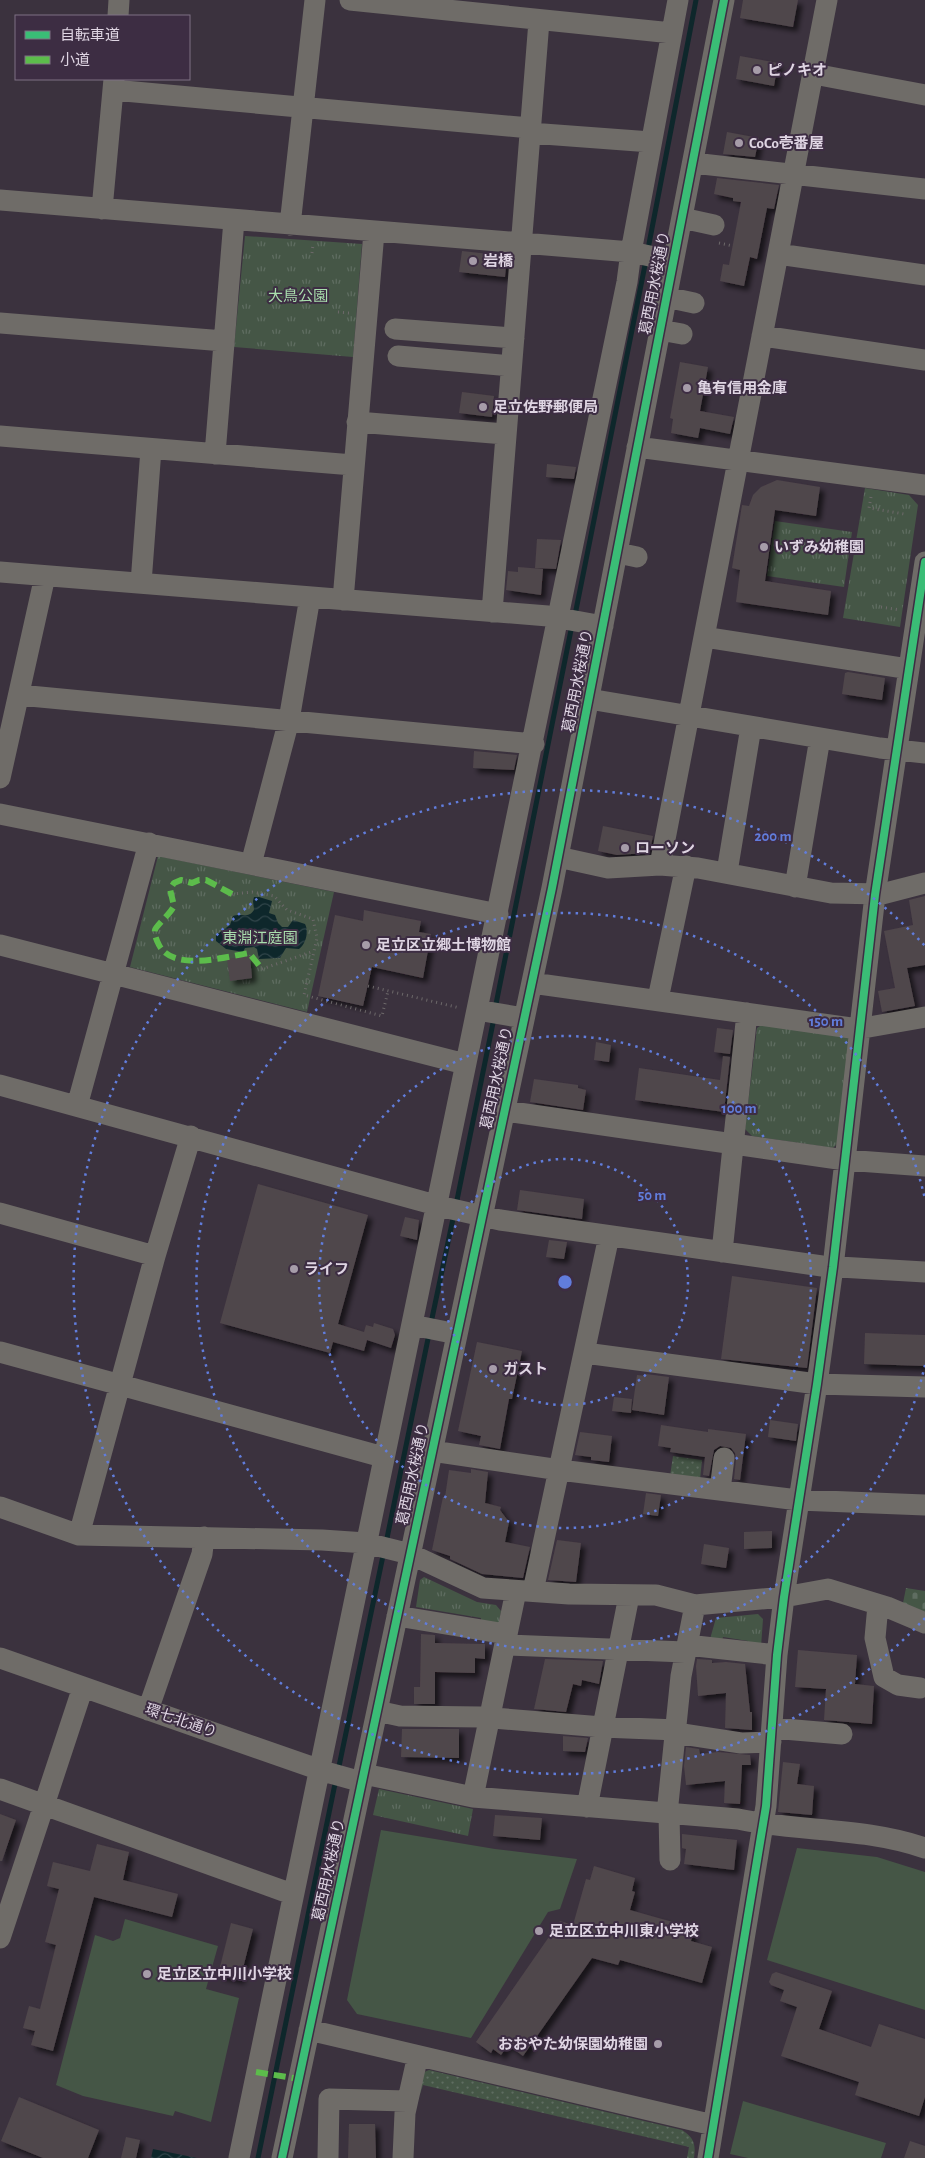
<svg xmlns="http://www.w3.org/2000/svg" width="925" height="2158" font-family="'Alegreya Sans','Noto Sans JP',sans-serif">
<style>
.grass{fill:url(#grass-dots)}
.cemetery{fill:url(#cemetery-stones)}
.park{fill:url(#park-tufts)}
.pitch{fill:#455646}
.water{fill:url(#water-waves)}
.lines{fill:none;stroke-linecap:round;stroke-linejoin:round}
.stream{stroke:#0e272b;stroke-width:5}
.building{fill:#50464b;filter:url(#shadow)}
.path{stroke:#6d696a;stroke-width:3;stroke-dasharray:1 4;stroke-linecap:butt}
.minor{stroke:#6f6c68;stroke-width:21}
.quiet{stroke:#5cbc4b;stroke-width:6;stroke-dasharray:12 6;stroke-linecap:butt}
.cycleway-casing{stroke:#3d2d43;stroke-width:11}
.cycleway{stroke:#3abd76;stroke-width:8}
.ring{fill:none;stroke:#617ddc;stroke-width:2.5;stroke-dasharray:2.5 5}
.poi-dot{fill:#a69ca9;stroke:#3d2d43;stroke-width:2}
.labels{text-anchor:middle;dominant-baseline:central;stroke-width:4;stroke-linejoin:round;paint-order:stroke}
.poi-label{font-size:15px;font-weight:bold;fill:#dfd5e3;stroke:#3d2d43;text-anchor:start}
.street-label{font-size:15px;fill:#dfd5e3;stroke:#3d2d43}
.park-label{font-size:15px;fill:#a9dead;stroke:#3d2d43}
.centre{fill:#617ddc;stroke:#3d2d43;stroke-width:2.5}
.ring-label{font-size:15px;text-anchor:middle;font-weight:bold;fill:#617ddc;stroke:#3d2d43;stroke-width:4;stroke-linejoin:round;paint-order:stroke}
</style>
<defs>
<pattern id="grass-dots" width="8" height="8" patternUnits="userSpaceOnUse" patternTransform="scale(1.25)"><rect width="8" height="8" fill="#455646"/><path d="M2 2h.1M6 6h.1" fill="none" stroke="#5f6d61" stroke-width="1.8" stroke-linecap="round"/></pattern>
<pattern id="cemetery-stones" width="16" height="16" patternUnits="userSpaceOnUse" patternTransform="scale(1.25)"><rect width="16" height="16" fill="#455646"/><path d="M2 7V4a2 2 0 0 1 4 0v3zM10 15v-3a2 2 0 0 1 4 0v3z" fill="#5f6d61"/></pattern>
<pattern id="park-tufts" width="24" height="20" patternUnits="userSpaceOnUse" patternTransform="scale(1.25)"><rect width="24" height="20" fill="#455646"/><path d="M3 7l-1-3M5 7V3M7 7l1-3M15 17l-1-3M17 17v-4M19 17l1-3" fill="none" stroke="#5f6d61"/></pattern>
<pattern id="water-waves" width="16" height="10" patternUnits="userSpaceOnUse" patternTransform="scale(1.25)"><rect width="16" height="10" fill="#0e272b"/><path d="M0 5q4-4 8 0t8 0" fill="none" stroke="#31454a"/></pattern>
<filter id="shadow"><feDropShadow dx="4.5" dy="4.5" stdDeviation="2.5" flood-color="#0009"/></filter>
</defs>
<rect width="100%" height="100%" fill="#3b323e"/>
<path class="grass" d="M673 1456 702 1460 700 1480 670 1476Z
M429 2070 682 2130C694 2138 696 2144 694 2158H687L689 2147 423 2085 420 2094 418 2095 422 2073Z"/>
<path class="cemetery" d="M906 1588 925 1591V1612L903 1603Z"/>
<path class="park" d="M245 236 362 244 353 357 234 347Z
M865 488 909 495 918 505 900 627 843 618Z
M775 521 852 532 844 587 767 576Z
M158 856 334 892 307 1012 130 967Z
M763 1024 850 1036 838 1143 833 1148 752 1136 745 1129 757 1028Z
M424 1577 477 1602 496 1605 501 1611 499 1623 481 1622V1618L416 1607 420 1580Z
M758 1614 763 1619 761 1647 748 1646V1641L723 1637 722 1641 710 1639 716 1618Z
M379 1789 473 1809 468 1836 373 1815Z"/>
<path class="pitch" d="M381 1830 495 1849 577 1859 560 1909 548 1912 471 2038 357 2014 347 2000Z
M797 1848 877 1857 925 1872V2010L767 1960Z
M125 1919 218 1946 206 1989 239 1998 211 2122 175 2111 173 2116 83 2096 56 2085 95 1935 113 1941 120 1938Z
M743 2101 886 2143 881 2158H748L730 2154Z"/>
<path class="water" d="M254 897H259L272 901 269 913 275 915 278 923 282 927H288L293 920 305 924C309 931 306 944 299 949L286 948 280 958 259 959 257 949 254 947 245 948 243 952 226 949 216 941V935L230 925 233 916C242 913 248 919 254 910L253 901Z
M153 2149 197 2158H151Z"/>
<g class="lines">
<path class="stream" d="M648 249 696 0
M575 615 646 260
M495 1009 572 625
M456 1205 494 1018
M431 1323 454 1214
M386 1543 429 1334
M338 1771 384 1551
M258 2158 336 1779"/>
</g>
<path class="building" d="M743 0H798L793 27 740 18Z
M740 56 778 63 774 86 736 79Z
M727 132 759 138 755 157 723 154Z
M717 178 779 185 774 209 767 208 757 259 750 257 744 286 720 281 723 264 729 265 741 202 733 201V198L714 194Z
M462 251 507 256 505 277 459 272Z
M680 362 708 367 700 411 734 417 730 434 700 428 698 438 671 433 673 419 670 418Z
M462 392 494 396 492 417 459 413Z
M547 464 576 467 574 479 546 477Z
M777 480 820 487 816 516 775 510 765 581 831 591 828 615 736 602 740 570 732 568 742 505 749 506 753 495 761 487Z
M537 539 561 540 556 569 535 568Z
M518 567 543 569 541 595 506 590 508 571 518 572Z
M848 672 885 678 882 700 842 694 845 673Z
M474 751 517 755 514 770 473 768Z
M603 826 653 836 650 850 648 849 647 853 617 855 598 851Z
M925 896V965L907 968 915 1006 882 1012 878 991 895 988 884 931 913 925 909 900Z
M364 910 421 921 419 932 431 934 423 978 372 967 363 1006 318 996 335 915 363 921Z
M250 956 252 978 230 981 227 959Z
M717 1028 733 1030 730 1054 714 1052Z
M596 1042 611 1045 609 1062 594 1060Z
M723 1056 730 1057 724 1112 635 1100 639 1068 720 1080Z
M534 1079 578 1085V1088L586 1090 583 1110 530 1102Z
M258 1184 368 1215 338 1324 364 1332 366 1325 373 1327 374 1323 393 1329 395 1335 391 1348 367 1340 364 1351 333 1342 330 1353 220 1323Z
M520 1190 584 1199 582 1219 517 1210Z
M405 1217 419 1220 417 1240 400 1236Z
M549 1240 567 1242 564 1259 546 1257Z
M732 1276 817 1288 807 1368 721 1359Z
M865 1333 925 1335V1366L864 1364Z
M477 1342 522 1351 512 1399H509L500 1449 479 1445 481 1436 458 1431Z
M646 1374 669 1377 664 1415 632 1410 637 1375 646 1376Z
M614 1397 632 1399 631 1413 612 1411Z
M770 1420 798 1424 796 1441 768 1437Z
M661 1425 708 1432V1429L746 1434 740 1480 734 1479 736 1459 735 1453 731 1448 720 1446 714 1450 709 1476 703 1475 705 1457 670 1452 671 1448 658 1446Z
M580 1432 612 1436 609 1462 591 1460V1457L575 1455Z
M471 1469 488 1472 485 1503 501 1507 500 1510 509 1522 505 1542 530 1547 523 1578 482 1574 450 1559V1556L432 1550 443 1497H445L449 1470 471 1473Z
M646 1493 661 1495 658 1516 643 1514Z
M772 1531V1548L744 1549V1532Z
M557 1540 581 1543 576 1582 548 1580Z
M704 1544 729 1548 726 1568 701 1564Z
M421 1634 435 1635V1643L485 1644V1659L475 1658V1673L435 1672V1704H414V1687H420Z
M798 1650 857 1655 855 1684 874 1686 872 1724 824 1720 826 1689 795 1687Z
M545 1659 603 1661 599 1684 582 1680 581 1686 573 1684 566 1712 534 1709Z
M697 1659 712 1660V1663L726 1662 745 1664 750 1712H752V1730L725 1728 726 1693 698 1696 696 1666Z
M402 1729H459V1758L401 1757Z
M563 1736 588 1738 585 1752 563 1751Z
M686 1747 699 1749 700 1754 718 1752 750 1755 751 1765H742L740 1804 724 1803 725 1781 686 1785 684 1766Z
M783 1762 800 1764 797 1784 814 1786 812 1815 778 1812Z
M0 1814 16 1820 2 1861H0Z
M495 1815 542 1818 540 1840 493 1836Z
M682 1834 737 1840 734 1870 684 1864 686 1849 682 1848Z
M97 1844 129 1852 123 1880 178 1894 172 1917 94 1897 53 2051 31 2045 35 2031 23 2028 29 2006 40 2009 56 1945 45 1942 59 1889 47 1886 53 1862 90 1871Z
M594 1866 635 1878 632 1891 635 1892 630 1910 694 1928 691 1941 712 1947 702 1983 620 1960 618 1965 592 1958 523 2056 508 2045 501 2055 493 2049 491 2053 476 2042 560 1921 573 1925 586 1879 590 1880Z
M231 1923 253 1929 240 1980 218 1975Z
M776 1972 832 1991 819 2029 871 2047 879 2024 925 2039V2097L919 2116 855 2095 859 2082 781 2056 797 2007 780 2001 784 1990 771 1985 769 1982 772 1974Z
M19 2097 99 2130 88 2158H43L1 2141Z
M349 2124H375L376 2158H348Z
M126 2137 140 2140 136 2158H121Z
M910 2141 925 2146V2158H904Z"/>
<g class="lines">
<path class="path" d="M719 243 733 246
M312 253 313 244
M338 312 349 313
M871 497 869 508 904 514
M881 607 900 610
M232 894 252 892 274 896 287 910 313 919 317 938 304 995 382 1016 388 991
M262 969 314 951
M368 986 460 1008"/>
<path class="minor" d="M350 0 672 33
M118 16 119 0
M814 74 925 95
M113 90 530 128
M530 133 651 142
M693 163 925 189
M0 200 631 252 673 261
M102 209 114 79
M682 218 714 225
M290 225 315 0
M778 254 925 275
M666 297 694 303
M0 323 224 341
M395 329 514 338
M660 330 682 334
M762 336 925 360
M398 356 511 366
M357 422 505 434
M0 436 353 465
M637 447 925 485
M215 454 234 220
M618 553 637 557
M0 572 548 616 603 626
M141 583 151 449
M343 600 374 232
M492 612 539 21
M704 637 909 669
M19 695 534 744
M589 699 880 748 925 753
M0 778 45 576
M0 814 498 914
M558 857 608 868 660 865 698 868 831 893 882 894 925 883
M251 864 289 720 310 597
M660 865 827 0
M727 872 751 727
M795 887 820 738
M0 945 465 1064
M532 983 851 1028 869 1027 925 1017
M658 999 686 866
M477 1010 524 1018
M0 1085 443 1207 500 1220 822 1266 925 1272
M77 1106 149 843
M505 1111 845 1160 925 1166
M0 1213 155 1256
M722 1252 747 1013
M412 1325 457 1334
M0 1352 383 1457
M585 1353 817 1384 925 1387
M432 1451 560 1470 798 1500 925 1505
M720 1490 724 1458
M0 1507 79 1535 322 1540 366 1543 410 1554 483 1588 569 1594 656 1595 695 1605 784 1597 828 1589 887 1607 925 1623
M79 1535 155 1256 191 1136
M533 1591 609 1236
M878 1605 875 1638 884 1677 898 1685 920 1688
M397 1616 506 1634
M505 1645 685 1652
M687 1645 777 1655
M0 1658 326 1772 362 1782
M148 1710 202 1554 204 1537
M377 1711 400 1716 481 1717 602 1727 677 1730
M772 1728 842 1734
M676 1733 741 1743 771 1742
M364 1774 473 1797 738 1819C799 1832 865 1827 925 1848
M0 1789 292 1894
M473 1797 516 1591
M587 1807 629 1596
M667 1814 681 1676 695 1605
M669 1814 670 1860
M0 1938 83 1687
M309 2030 713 2125
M239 2158C367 1532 500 908 627 282L631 252 678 0
M282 2158 552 888 724 0
M328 2158 329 2099 407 2101
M403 2158 405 2113 416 2064
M708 2158 766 1806 777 1655 784 1597 817 1384 833 1267 875 895 925 562"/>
<path class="quiet" d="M232 894 206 880H199L192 883 181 880 174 883 170 889 174 906C170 914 156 926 155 930 154 935 157 941 159 945 173 972 225 957 249 953L262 969
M256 2072 299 2079"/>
<g class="cycleway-casing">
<path id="cycleway" d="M282 2158 552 888 724 0
M708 2158 766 1806 777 1655 784 1597 817 1384 833 1267 875 895 925 562"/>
</g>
<use href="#cycleway" class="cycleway"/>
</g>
<g class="ring">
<circle cx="565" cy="1282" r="123"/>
<circle cx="565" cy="1282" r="246"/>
<path d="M925 1365A369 369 0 1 1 925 1199"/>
<path d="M925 1618A492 492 0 1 1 925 946"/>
</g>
<g class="poi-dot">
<circle cx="757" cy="70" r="5"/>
<circle cx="739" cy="143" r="5"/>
<circle cx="473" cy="261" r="5"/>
<circle cx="687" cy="388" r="5"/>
<circle cx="483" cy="407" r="5"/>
<circle cx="764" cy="547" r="5"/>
<circle cx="625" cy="848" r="5"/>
<circle cx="366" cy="945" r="5"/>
<circle cx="294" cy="1269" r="5"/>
<circle cx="493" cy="1369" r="5"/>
<circle cx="539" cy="1931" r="5"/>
<circle cx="147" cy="1974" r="5"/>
<circle cx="658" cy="2044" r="5"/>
</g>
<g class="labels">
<g class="poi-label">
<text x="767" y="70">ピノキオ</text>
<text x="749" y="143">CoCo壱番屋</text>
<text x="483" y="261">岩橋</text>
<text x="697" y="388">亀有信用金庫</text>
<text x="493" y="407">足立佐野郵便局</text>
<text x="774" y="547">いずみ幼稚園</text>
<text x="635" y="848">ローソン</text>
<text x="376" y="945">足立区立郷土博物館</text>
<text x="304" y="1269">ライフ</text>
<text x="503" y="1369">ガスト</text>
<text x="549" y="1931">足立区立中川東小学校</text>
<text x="157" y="1974">足立区立中川小学校</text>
<text x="648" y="2044" text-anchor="end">おおやた幼保園幼稚園</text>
</g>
<g class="street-label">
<text transform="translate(655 283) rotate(-79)">葛西用水桜通り</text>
<text transform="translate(578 681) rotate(-79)">葛西用水桜通り</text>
<text transform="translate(497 1078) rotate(-78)">葛西用水桜通り</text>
<text transform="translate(413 1474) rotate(-78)">葛西用水桜通り</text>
<text transform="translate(181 1721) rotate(19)">環七北通り</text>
<text transform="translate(329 1870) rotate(-78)">葛西用水桜通り</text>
</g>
<g class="park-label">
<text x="298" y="296">大鳥公園</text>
<text x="260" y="938">東淵江庭園</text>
</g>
</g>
<circle cx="565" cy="1282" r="8" class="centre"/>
<g class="ring-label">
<text x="773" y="841">200 m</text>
<text x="826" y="1026">150 m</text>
<text x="739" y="1113">100 m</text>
<text x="652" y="1200">50 m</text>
</g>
<rect x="15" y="15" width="175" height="65" fill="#3d2d43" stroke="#7e7083"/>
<rect x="25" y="31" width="25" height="8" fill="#3abd76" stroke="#7e7083"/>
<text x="60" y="40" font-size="15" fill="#dfd5e3">自転車道</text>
<rect x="25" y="56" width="25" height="8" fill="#5cbc4b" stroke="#7e7083"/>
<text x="60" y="65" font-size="15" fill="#dfd5e3">小道</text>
</svg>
